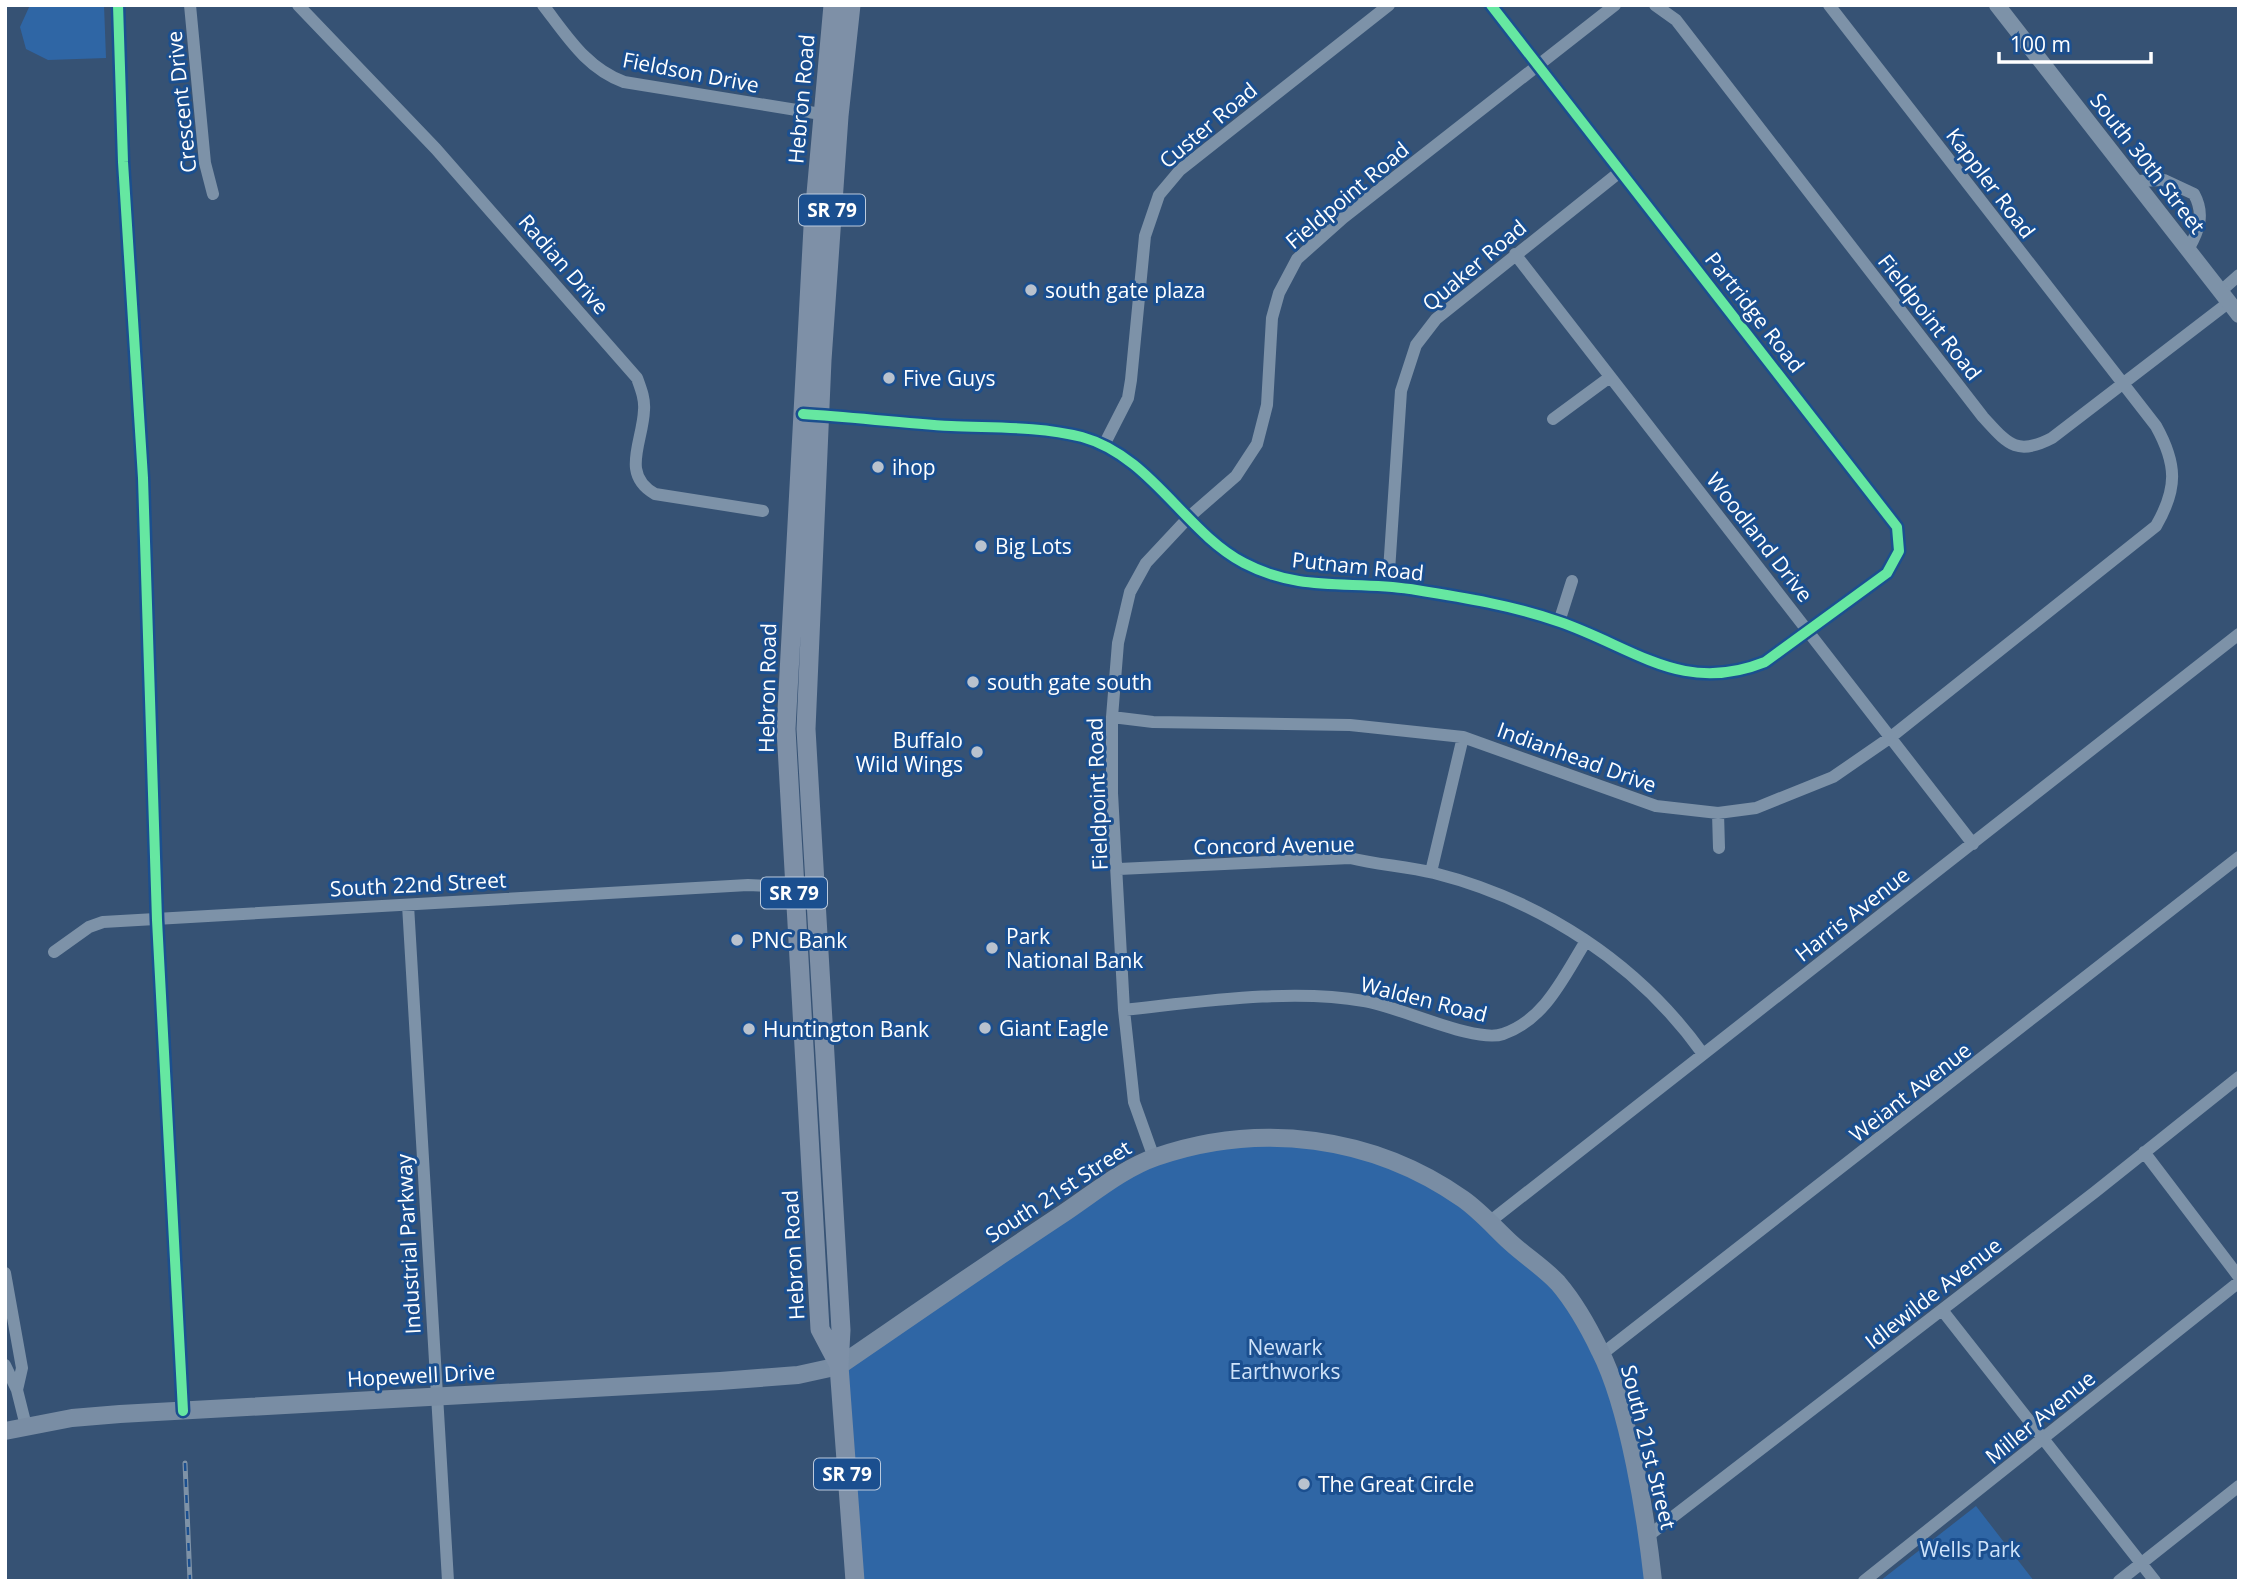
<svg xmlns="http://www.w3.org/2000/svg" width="2244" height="1586" font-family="'Open Sans',sans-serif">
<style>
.green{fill:#2f66a5}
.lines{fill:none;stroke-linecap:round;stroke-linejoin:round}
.minor{stroke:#7d92a8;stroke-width:12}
.tertiary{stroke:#7d92a8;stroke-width:16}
.secondary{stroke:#798da4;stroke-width:18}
.trunk{stroke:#7e90a7;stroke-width:19}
.rail-casing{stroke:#7e92a7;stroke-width:5}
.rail{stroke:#1b4f8f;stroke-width:2.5;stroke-dasharray:8;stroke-linecap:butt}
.cycleway-casing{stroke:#1b4f8f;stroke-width:15}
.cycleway{stroke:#66e7a1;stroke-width:10}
.poi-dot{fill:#b9c2ce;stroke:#1b4f8f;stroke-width:2.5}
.labels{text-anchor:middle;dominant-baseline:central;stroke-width:6;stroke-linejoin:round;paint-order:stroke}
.shield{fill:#1b4f8f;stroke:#bbcadd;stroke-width:2}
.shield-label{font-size:19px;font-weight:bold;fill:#fff}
.street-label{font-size:21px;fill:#fff;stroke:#1b4f8f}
.poi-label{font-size:21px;fill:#fff;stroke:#1b4f8f;text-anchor:start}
.park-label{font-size:21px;fill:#cfe3fa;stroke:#1b4f8f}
</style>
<rect width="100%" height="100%" fill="#365274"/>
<path class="green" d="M30 5H104L106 58 48 60 26 49 20 27Z
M1272 1137 1410 1168 1557 1282 1602 1354 1653 1581H855L839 1366 1154 1158Z
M1976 1506 2034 1581H1880Z"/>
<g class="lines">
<path class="minor" d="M190 5 205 163 213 194
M298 5 436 149 637 378C641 389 645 399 644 410 643 442 620 474 655 494L763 511
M543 5C567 36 586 68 624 82L821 114
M1655 5 1676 20 1983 417C2007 443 2016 457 2052 438L2228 303
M2136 181 2164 180 2194 194C2205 214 2199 230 2189 248
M1515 254 1973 844
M2221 291 2239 275
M813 415C861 418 908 424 956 426 998 429 1041 426 1082 437 1151 457 1186 532 1244 563 1301 593 1354 580 1415 590 1463 598 1514 606 1560 622 1635 648 1683 695 1765 662L1887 573 1899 551 1897 527 1491 5
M1553 419 1610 377
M1104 445 1128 398 1131 380 1145 236 1159 195 1180 170 1389 5
M1388 586 1401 391 1416 345 1436 319 1621 171
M1559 622 1572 581
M1112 717 1153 722 1350 725 1463 737 1656 806 1718 813 1756 808 1833 777 1891 737 2156 526C2178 488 2177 464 2156 426L1829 5
M1718 813 1719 848
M1119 869 1350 858C1378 865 1406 866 1434 873 1541 900 1638 963 1703 1054
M1431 872 1463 737
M408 905 448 1581
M54 952 89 927 103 922 748 885 794 887
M1124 1010C1199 1002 1290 988 1364 1001 1398 1006 1476 1044 1503 1034 1545 1020 1564 976 1586 941
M2144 1152 2239 1277
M1154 1158 1134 1102 1124 1010 1112 793V717L1118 643 1130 592 1146 563 1189 517 1236 476 1257 444 1267 405 1272 318 1279 293 1297 259 1343 218 1615 5
M1488 1223 2239 634
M5 1273 22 1368 17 1390
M1942 1310 2155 1581
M1602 1354 2239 857
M5 1365 17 1390 26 1426
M1648 1536 2095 1192 2239 1077
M1864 1581 2239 1282
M2119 1581 2239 1486"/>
<path class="tertiary" d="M1997 5 2239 315"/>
<path class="secondary" d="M5 1431 72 1418 120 1414 720 1381 798 1375 839 1366C912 1316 984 1266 1058 1217 1089 1197 1121 1169 1156 1157 1260 1121 1373 1136 1463 1199 1480 1211 1495 1228 1510 1242 1525 1256 1544 1268 1558 1283 1575 1303 1589 1328 1600 1351 1629 1408 1646 1517 1653 1581"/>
<path class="trunk" d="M833 5 813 227 786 729 820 1329 839 1365
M851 5 839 116 822 360 806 729 841 1330 839 1366 855 1581"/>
<g class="rail-casing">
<path id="rail" d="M185 1463 190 1581"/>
</g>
<use href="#rail" class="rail"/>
<g class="cycleway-casing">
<path id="cycleway" d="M118 5 123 162 143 478 157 920 183 1411
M803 414C852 417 901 423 951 426 994 428 1039 426 1082 437 1151 456 1185 532 1244 563 1301 593 1350 580 1410 589 1460 597 1512 605 1560 622 1635 648 1683 695 1765 662L1887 573 1899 551 1897 527 1491 5"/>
</g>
<use href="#cycleway" class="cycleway"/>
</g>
<g class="poi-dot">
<circle cx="1031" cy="290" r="7"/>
<circle cx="889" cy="378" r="7"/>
<circle cx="878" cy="467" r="7"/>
<circle cx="981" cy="546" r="7"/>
<circle cx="973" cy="682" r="7"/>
<circle cx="977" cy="752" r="7"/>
<circle cx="737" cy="940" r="7"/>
<circle cx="992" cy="948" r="7"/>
<circle cx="985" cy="1028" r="7"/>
<circle cx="749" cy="1029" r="7"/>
<circle cx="1304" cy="1484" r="7"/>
</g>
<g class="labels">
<g class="shield">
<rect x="799" y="194.5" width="66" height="31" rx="5"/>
<rect x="761" y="877.5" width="66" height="31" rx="5"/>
<rect x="814" y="1458.5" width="66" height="31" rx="5"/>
</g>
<g class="shield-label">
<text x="832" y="210">SR 79</text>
<text x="794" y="893">SR 79</text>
<text x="847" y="1474">SR 79</text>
</g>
<g class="street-label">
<text transform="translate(691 72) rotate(11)">Fieldson Drive</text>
<text transform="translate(801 99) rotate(-85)">Hebron Road</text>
<text transform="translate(181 102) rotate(-96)">Crescent Drive</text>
<text transform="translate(1208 125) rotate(-40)">Custer Road</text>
<text transform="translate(2148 163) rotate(52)">South 30th Street</text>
<text transform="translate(1991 183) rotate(53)">Kappler Road</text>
<text transform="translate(1347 195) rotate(-40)">Fieldpoint Road</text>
<text transform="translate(564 264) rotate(49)">Radian Drive</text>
<text transform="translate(1474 265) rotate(-40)">Quaker Road</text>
<text transform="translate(1755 312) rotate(52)">Partridge Road</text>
<text transform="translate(1930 317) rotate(52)">Fieldpoint Road</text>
<text transform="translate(1760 537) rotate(52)">Woodland Drive</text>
<text transform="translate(1358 566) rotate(6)">Putnam Road</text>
<text transform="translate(767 688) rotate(-89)">Hebron Road</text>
<text transform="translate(1577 757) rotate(20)">Indianhead Drive</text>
<text transform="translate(1097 794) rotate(-92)">Fieldpoint Road</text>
<text transform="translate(1274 845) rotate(-1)">Concord Avenue</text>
<text transform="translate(418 884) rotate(-3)">South 22nd Street</text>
<text transform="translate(1852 914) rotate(-38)">Harris Avenue</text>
<text transform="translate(1424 999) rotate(14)">Walden Road</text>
<text transform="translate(1910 1092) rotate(-38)">Weiant Avenue</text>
<text transform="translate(1058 1191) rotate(-33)">South 21st Street</text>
<text transform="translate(408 1244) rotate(-93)">Industrial Parkway</text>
<text transform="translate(793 1255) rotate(-93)">Hebron Road</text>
<text transform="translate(1933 1293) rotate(-38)">Idlewilde Avenue</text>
<text transform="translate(421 1375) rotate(-3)">Hopewell Drive</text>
<text transform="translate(2040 1417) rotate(-39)">Miller Avenue</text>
<text transform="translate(1649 1447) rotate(76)">South 21st Street</text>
</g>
<g class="poi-label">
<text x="1045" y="290">south gate plaza</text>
<text x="903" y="378">Five Guys</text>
<text x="892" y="467">ihop</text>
<text x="995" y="546">Big Lots</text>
<text x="987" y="682">south gate south</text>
<text x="963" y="740" text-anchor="end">Buffalo<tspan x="963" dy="24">Wild Wings</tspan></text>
<text x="1006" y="936">Park<tspan x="1006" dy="24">National Bank</tspan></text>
<text x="751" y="940">PNC Bank</text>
<text x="999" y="1028">Giant Eagle</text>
<text x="763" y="1029">Huntington Bank</text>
<text x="1318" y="1484">The Great Circle</text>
</g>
<g class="park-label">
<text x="1285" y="1347">Newark<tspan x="1285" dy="24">Earthworks</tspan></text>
<text x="1970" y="1549">Wells Park</text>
</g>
</g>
<rect width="2244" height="1586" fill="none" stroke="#ffffff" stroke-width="14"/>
<path d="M1999 52v10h152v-10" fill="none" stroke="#ffffff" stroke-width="3.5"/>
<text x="2010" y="52" font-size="21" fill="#ffffff" stroke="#1b4f8f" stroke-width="5" paint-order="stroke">100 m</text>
</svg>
